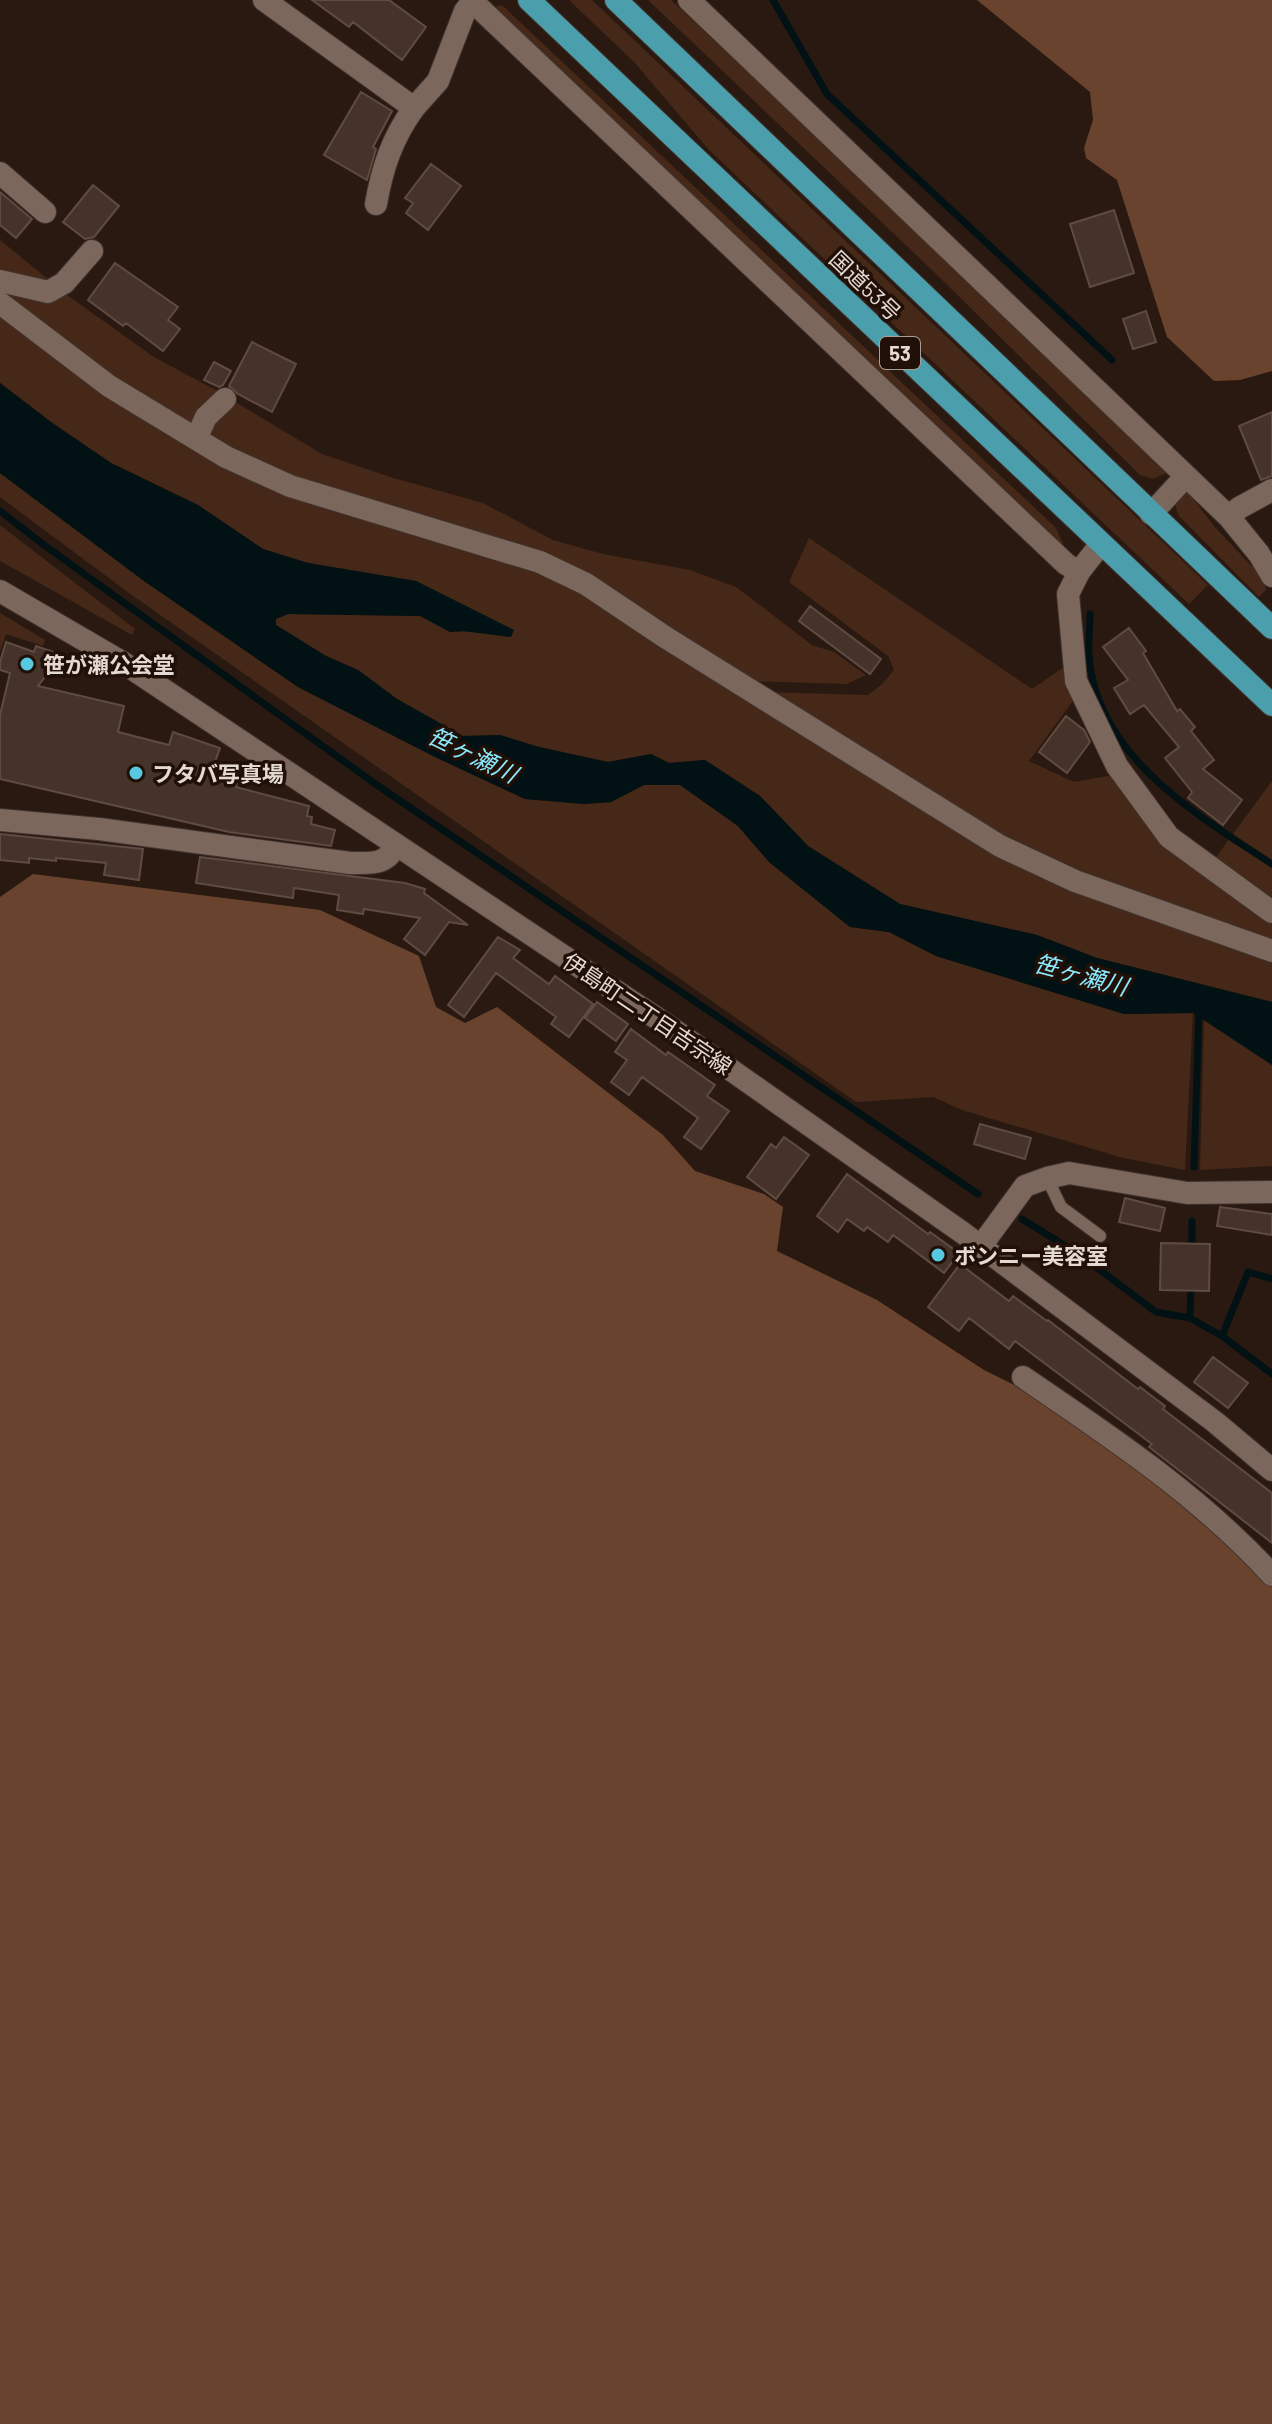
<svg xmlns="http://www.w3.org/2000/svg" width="1272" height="2424" font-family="Barlow,'Noto Sans JP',sans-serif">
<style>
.green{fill:#452817}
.forest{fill:#69432d}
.water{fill:#021114}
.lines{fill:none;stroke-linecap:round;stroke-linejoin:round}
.stream{stroke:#021114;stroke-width:7}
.building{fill:#453329;stroke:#5f4b41;stroke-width:2}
.service-casing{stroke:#40342f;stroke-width:14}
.minor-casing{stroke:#40342f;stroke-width:24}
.tertiary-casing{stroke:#40342f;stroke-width:24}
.trunk-casing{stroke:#40342f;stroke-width:24}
.service{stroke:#7c675c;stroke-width:12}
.minor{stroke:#7c675c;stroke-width:22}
.tertiary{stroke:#7c675c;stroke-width:22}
.trunk{stroke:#4b9eac;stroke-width:22}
.poi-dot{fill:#56c9e1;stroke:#201007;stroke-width:3}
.labels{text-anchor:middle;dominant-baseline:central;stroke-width:7;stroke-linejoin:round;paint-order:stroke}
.shield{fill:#201007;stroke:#aa9d96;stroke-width:2}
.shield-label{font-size:20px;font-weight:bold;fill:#e5d9d3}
.street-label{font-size:22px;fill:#e5d9d3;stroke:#201007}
.poi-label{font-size:22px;font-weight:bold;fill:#e5d9d3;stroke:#201007;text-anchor:start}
.water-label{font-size:24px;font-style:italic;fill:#8ae7fc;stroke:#201007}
</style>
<rect width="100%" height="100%" fill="#2a1910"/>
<path class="green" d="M569 0H592L1208 585 1189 604 709 150 634 62Z
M648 0H671L1171 471 1153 479 1140 475 933 271Z
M502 5 1056 528 1063 544 1060 549 491 8Z
M0 240 49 280 42 286 0 275Z
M0 285 63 292 154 357 221 393 193 430 113 380 0 294Z
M0 310 223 462 539 566 998 853 1272 957V1002L1097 958 1037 935 900 904 808 846 760 796 705 760 669 763 651 754 608 762 539 747 500 735 463 736 397 699 358 670 326 656 276 625V619L288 614 421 616 450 632 513 630 416 581 308 563 263 549 198 505 111 463 51 422 0 383Z
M232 400 322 454 390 477 483 503 553 540 603 554 690 570 736 587 812 645 834 652 866 675 847 684 749 681 591 578 292 481 204 436Z
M0 473 144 581 298 687 435 757 525 799 585 804 611 802 644 785H680L738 826 769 862 850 927 889 932 936 956 1124 1014 1193 1013 1185 1170 1123 1158 962 1110 933 1097 856 1102 133 596 0 497Z
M1188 492 1214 526 1263 578 1266 590 1259 597 1178 515 1175 504 1181 494Z
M0 525 135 629 132 635 0 561Z
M809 538 1032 689 1064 667 1075 698 1029 761 1074 782 1113 775 1162 843 1272 923V945L1078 873 1003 838 765 692 868 695 882 684 894 670 888 656 789 582Z
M0 613 45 640 43 646 6 634 0 652Z
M1272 781V905L1213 861Z
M1204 1019 1272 1065V1166L1200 1170Z"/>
<path class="forest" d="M977 0H1272V371L1240 380 1214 381 1167 337 1117 180 1086 158 1084 148 1093 120 1090 92Z
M33 874 320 910 419 956 436 1007 465 1023 497 1007 663 1135 695 1171 764 1194 783 1207 777 1251 877 1300 984 1370 1039 1397 1097 1435 1230 1543 1272 1585V2424H0V897Z"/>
<path class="water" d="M0 383 51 422 111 463 198 505 263 549 308 563 416 581 514 630 511 637 463 631 450 632 420 616 288 614 276 619V625L326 656 358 670 397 699 463 736 500 735 539 747 608 762 651 754 669 763 705 760 760 796 808 846 900 904 1037 935 1097 958 1272 1002V1065L1193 1013 1124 1014 936 956 889 932 850 927 769 862 738 826 680 785H644L611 802 585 804 525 799 435 757 298 687 144 581 0 473Z"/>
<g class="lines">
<path class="stream" d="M773 0 827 94 1112 360
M0 511 44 545 374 783 978 1194
M1090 614C1090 628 1088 642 1089 656 1096 756 1197 815 1272 864
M1194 1167 1199 1009
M1022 1219 1080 1255 1156 1312 1190 1318 1222 1336 1272 1374
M1192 1252V1221
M1190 1318 1191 1284
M1222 1336 1248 1272 1272 1279"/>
</g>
<path class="building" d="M312 0H389L426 27 402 60 353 22 349 27Z
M361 92 392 111 373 147 376 149 367 180 324 155Z
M431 164 461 186 428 230 406 213 413 203 405 198Z
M93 185 119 206 94 237 85 239 63 222Z
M0 192 32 219 16 238 0 225Z
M1114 210 1134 273 1090 287 1070 224Z
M115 263 178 307 168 320 180 329 163 351 126 323 123 326 88 300Z
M1146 311 1156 342 1133 349 1123 319Z
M252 342 296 364 272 412 238 394 229 386Z
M214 362 231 371 223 385 219 387 204 380Z
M1272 412V476L1261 480 1239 426Z
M810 606 881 659 870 674 799 621Z
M1129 628 1146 651 1143 653 1177 711 1180 709 1195 727 1191 731 1214 760 1203 769 1242 800 1223 825 1188 798 1192 792 1165 758 1179 747 1144 705 1130 714 1114 688 1128 680 1103 647Z
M6 642 34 652 36 646 62 655 38 686 124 706 118 732 169 745 173 732 220 748 210 776 237 783 236 787 309 806 307 816 312 817 311 824 335 830 331 846 229 832 0 779V715L10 673 0 670V662Z
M1066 716 1084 730 1090 742 1067 773 1039 752Z
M0 834 143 849 139 880 104 875 106 863 56 858V861L29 858V863L0 860Z
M200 857 405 883 425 889 424 893 468 925 449 922 425 955 404 939 420 918 364 909 363 914 337 910 339 895 294 888 293 898 196 883Z
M498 937 520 950 513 958 549 984 555 976 593 1004 569 1037 551 1024 556 1017 496 973 464 1017 448 1005Z
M597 1002 628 1024 616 1041 585 1018Z
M631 1029 666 1055 668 1052 715 1085 707 1096 729 1111 701 1149 684 1137 698 1118 642 1077 629 1095 611 1082 627 1060 615 1052Z
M980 1124 1031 1138 1025 1159 974 1144Z
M784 1137 809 1155 776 1199 747 1177 771 1144 776 1148Z
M847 1174 928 1234 930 1232 959 1253 944 1273 893 1235 888 1242 867 1227 864 1231 847 1219 838 1232 817 1216Z
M1125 1198 1165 1208 1160 1231 1119 1222Z
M1220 1207 1272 1214V1235L1217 1226Z
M1161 1243 1210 1244 1209 1291 1160 1290Z
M960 1264 1009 1301 1013 1296 1047 1321 1048 1320 1138 1389 1140 1387 1165 1406 1163 1409 1272 1493V1543L1149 1447 1152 1444 1015 1341 1009 1349 969 1318 959 1331 928 1307Z
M1213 1357 1248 1383 1228 1408 1194 1382Z"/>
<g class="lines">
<g class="service-casing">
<path id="service" d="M1047 1178 1061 1207 1100 1236"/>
</g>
<g class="minor-casing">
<path id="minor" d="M264 0 414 108 438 81 465 11 474 0
M471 0 1066 564 1079 572 1100 545
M689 0 1229 517 1259 554 1272 576
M0 173 45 212
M376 204C382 169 392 138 414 108
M0 281 48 292 64 283 92 251
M0 303 109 386 226 457 290 486 540 562 586 584 665 637 1000 846 1075 881 1272 951
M196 439 206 417 225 399
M1151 514 1186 476
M1229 517 1239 508 1272 490
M1079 572 1068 594 1076 681 1117 766 1169 837 1272 912
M0 820 99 829 350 863C373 863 383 866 397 846
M1023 1377C1110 1436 1201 1497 1272 1575"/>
</g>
<g class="tertiary-casing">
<path id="tertiary" d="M0 591 122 662 667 1025 963 1233 1215 1422 1272 1470
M981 1246 1025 1186 1047 1178 1069 1173 1187 1193 1272 1192"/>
</g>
<g class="trunk-casing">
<path id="trunk" d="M529 0 1272 705
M616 0 1272 628"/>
</g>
<use href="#service" class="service"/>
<use href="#minor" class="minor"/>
<use href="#tertiary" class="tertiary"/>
<use href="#trunk" class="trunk"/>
</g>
<g class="poi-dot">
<circle cx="27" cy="664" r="8"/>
<circle cx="136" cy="773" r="8"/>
<circle cx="938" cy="1255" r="8"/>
</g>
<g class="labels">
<rect class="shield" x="880" y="337" width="40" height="32" rx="6"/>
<g class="shield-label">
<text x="900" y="353">53</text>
</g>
<g class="street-label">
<text transform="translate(866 285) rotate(44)">国道53号</text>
<text transform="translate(648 1013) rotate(34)">伊島町二丁目吉宗線</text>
</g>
<g class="poi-label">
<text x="43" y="664">笹が瀬公会堂</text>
<text x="152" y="773">フタバ写真場</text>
<text x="954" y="1255">ボンニー美容室</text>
</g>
<g class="water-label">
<text transform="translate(473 754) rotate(26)">笹ヶ瀬川</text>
<text transform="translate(1081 974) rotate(15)">笹ヶ瀬川</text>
</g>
</g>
</svg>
